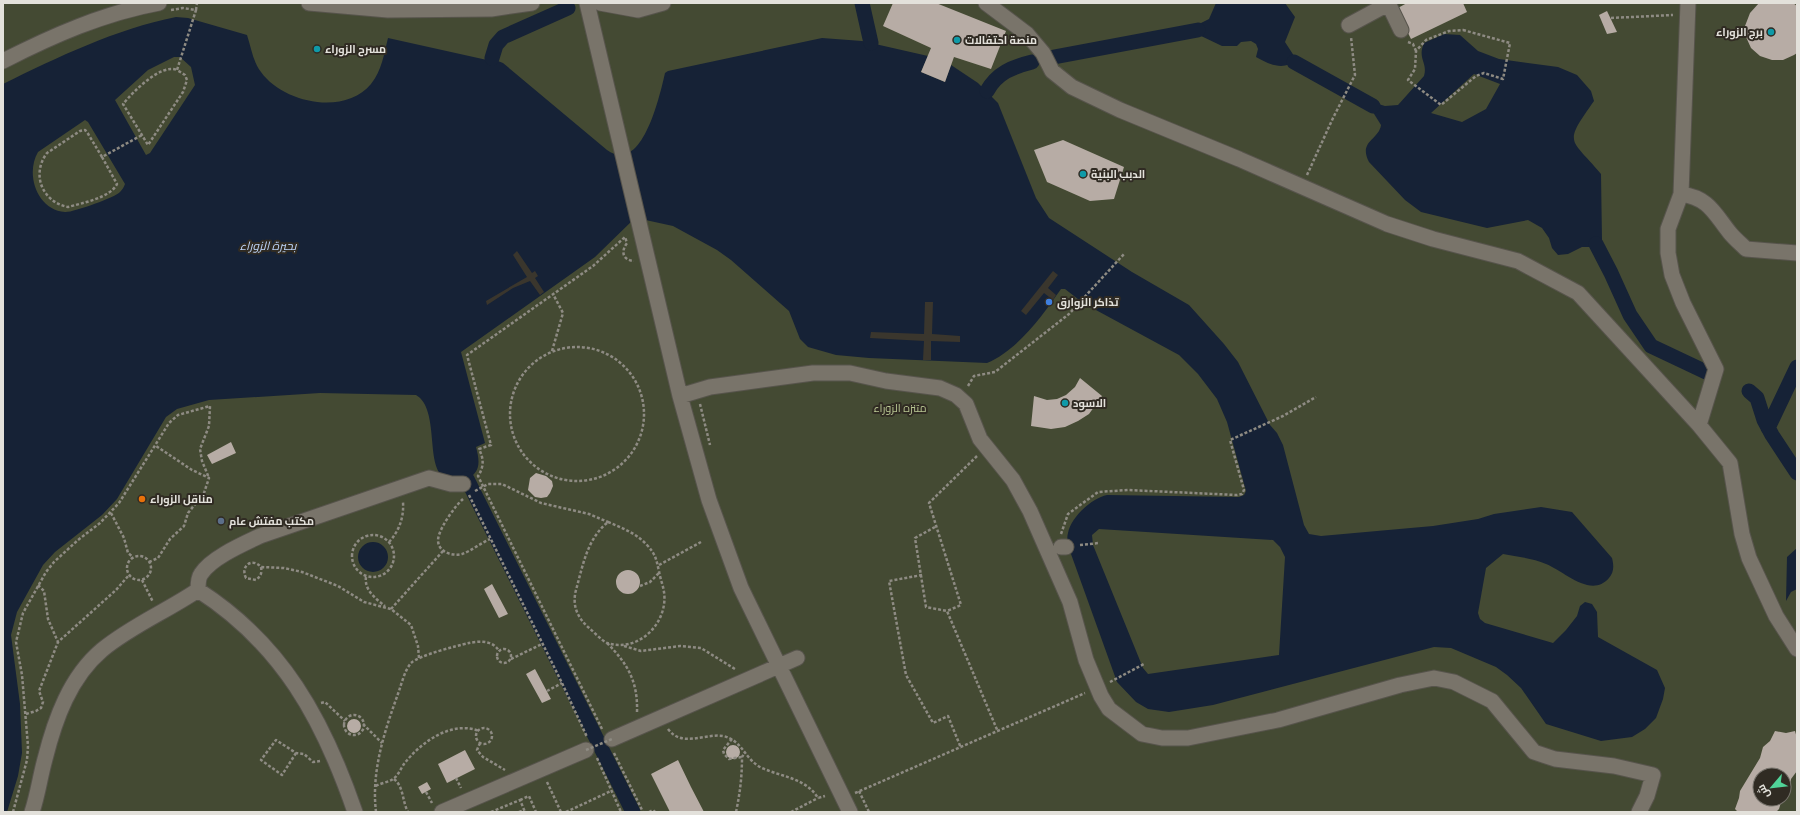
<svg xmlns="http://www.w3.org/2000/svg" width="1800" height="815" font-family="'Fira Sans Condensed',Cairo,sans-serif">
<style>
.green{fill:#444a33;fill-rule:evenodd}
.water{fill:#162236;fill-rule:evenodd}
.pier{fill:#3a362d}
.lines{fill:none;stroke-linecap:round;stroke-linejoin:round}
.canal{stroke:#162236;stroke-width:15}
.building{fill:#b7aca5}
.street-casing{stroke:#57544c;stroke-width:17}
.path{stroke:#8e8b83;stroke-width:2.5;stroke-dasharray:3 2;stroke-linecap:butt}
.street{stroke:#79746a;stroke-width:15}
.path-bridge{stroke:#8e8b83;stroke-width:2.5;stroke-dasharray:3 2;stroke-linecap:butt}
.culture-dot{fill:#0f9aa8;stroke:#302b23;stroke-width:1.5}
.shop-dot{fill:#3f7fe0;stroke:#302b23;stroke-width:1.5}
.food-dot{fill:#e8710a;stroke:#302b23;stroke-width:1.5}
.service-dot{fill:#5c6f8a;stroke:#302b23;stroke-width:1.5}
.labels{text-anchor:middle;dominant-baseline:central;stroke-width:4;stroke-linejoin:round;paint-order:stroke}
.poi-label{font-size:11px;font-weight:bold;fill:#e3e1db;stroke:#302b23;text-anchor:start}
.park-label{font-size:11px;fill:#b9c693;stroke:#302b23}
.water-label{font-size:12px;font-style:italic;fill:#bdd4f8;stroke:#302b23}
</style>
<rect width="100%" height="100%" fill="#3a362d"/>
<path class="green" d="M3 3H1797V812H3ZM1760 775H1784V799H1760Z"/>
<path class="water" d="M1216 3H1285L1295 17 1285 42 1296 59C1285 72 1268 64 1256 57L1258 49 1256 44 1251 41 1241 42 1237 46H1222L1199 35 1197 25 1209 19Z
M176 17 188 18 247 35C251 47 253 62 261 72 283 103 345 116 371 84 382 70 384 54 388 38L487 60 488 57 503 63 607 150C642 176 660 95 665 73L668 71 822 38 862 41 928 56 921 72 945 82 951 65 978 83 998 103 1036 198 1049 218 1132 272 1189 305 1224 344 1238 362 1270 425 1277 433 1283 445 1304 525 1309 534 1321 536 1433 526 1478 519 1494 514 1541 507 1572 512 1612 558C1614 566 1614 572 1609 578 1591 599 1564 571 1546 564 1533 558 1517 557 1503 554L1486 568 1478 613 1480 619 1485 623 1553 643 1566 630 1577 616 1580 606 1585 602 1592 604 1597 612 1598 637 1657 670 1665 688 1663 699 1656 718 1645 729 1632 737 1601 741 1546 724 1521 688 1507 675 1496 667 1451 648 1434 647 1213 705 1169 712 1148 709 1136 702 1117 682 1071 554C1069 548 1066 540 1068 533 1071 517 1092 498 1107 495L1239 497 1244 495 1246 491 1227 422 1217 399 1198 374 1179 355 1083 303 1065 289H1061C1042 316 1018 350 987 363L869 358 836 355 808 347 800 339 789 311 731 260 717 250 673 226 641 219H634L595 257 461 352 485 443 476 447C480 462 481 473 465 480 461 481 457 480 453 479 450 478 446 478 444 477 425 466 440 409 416 395L320 393 209 400 177 409 166 417 117 499 102 515 55 552 43 565 17 612 11 635 20 704 22 753 18 776 7 812H3V84C58 57 116 29 176 17ZM174 57H180L191 67 195 85 150 153 146 155 115 100 148 70ZM85 120 88 122 125 184C124 187 122 190 120 192 116 197 72 213 65 212 37 210 25 174 38 152ZM1099 529 1273 540 1280 547 1285 557 1279 655 1148 674 1143 668 1093 545 1092 535Z
M1444 34 1460 35 1478 51 1499 59 1558 67 1577 75 1591 91 1594 101C1562 146 1571 137 1601 174L1602 241 1590 247H1582L1568 254 1558 255 1552 248 1549 238 1542 228 1528 220 1487 228 1421 212 1405 200 1369 162C1358 141 1379 140 1381 125L1371 109 1375 103 1385 106 1398 105 1424 76C1428 62 1417 59 1424 43ZM1474 74 1500 84 1486 109 1462 122 1431 113Z
M358 557a15 15 0 1 1 30 0a15 15 0 1 1-30 0Z
M1797 548V589L1791 592 1786 601 1787 557Z"/>
<path class="pier" d="M517 251 532 273 535 271 538 276 535 278 544 292 540 295 530 281 513 288 487 305 486 301 527 277 513 255Z
M1053 271 1058 275 1048 288 1056 295 1053 300 1044 293 1026 315 1021 311Z
M925 302H933L932 334 960 336V342L931 341V360H923L924 341 870 338 871 332 924 334Z"/>
<g class="lines">
<path class="canal" d="M862 3 871 43
M1054 57 1198 30
M492 58 496 45 503 37 568 8
M1294 62 1373 106
M987 91C997 73 1012 67 1032 62
M1596 244 1611 273 1630 315 1651 346 1706 372
M1749 391 1757 398 1764 420 1772 435 1797 473
M1768 428 1797 367
M467 479 633 812"/>
</g>
<path class="building" d="M893 3H936L1006 31 991 69 954 57 945 82 921 72 931 48 883 26Z
M1407 3H1463L1467 12 1411 39 1396 9Z
M1759 3H1793L1797 6V53L1794 55 1783 60H1772L1760 56 1751 48 1746 37 1745 26 1750 13Z
M1607 11 1617 32 1607 34 1599 15Z
M1063 140 1124 167 1114 199 1090 201 1047 182 1034 150Z
M1080 378 1102 396 1089 414 1078 421 1065 427 1051 429 1031 426 1034 396 1047 400 1057 399 1066 395 1075 387Z
M231 442 236 453 212 464 207 455Z
M536 473 546 476 552 481 553 486 550 493 547 497 541 498 535 497 528 490 530 478Z
M616 582a12 12 0 1 1 24 0a12 12 0 1 1-24 0Z
M492 584 508 614 499 618 484 589Z
M535 669 551 699 542 703 526 674Z
M347 726a7 7 0 1 1 14 0a7 7 0 1 1-14 0Z
M1775 731 1786 733 1795 731 1797 738V771L1791 779 1790 789 1784 794V775H1760V799H1782L1779 809 1776 812H1738L1735 809 1739 798 1740 791 1760 758 1763 747 1770 741Z
M726 752a7 7 0 1 1 14 0a7 7 0 1 1-14 0Z
M465 750 475 769 447 783 438 764Z
M678 760 691 787 704 812H670L651 774Z
M427 782 431 789 422 794 418 787Z"/>
<g class="lines">
<g class="street-casing">
<path id="street" d="M309 3 388 10 491 9 532 3
M587 3 680 396 709 500 741 588 850 812
M600 3 638 10 663 3
M986 3 1027 34 1043 53 1052 71 1072 87 1120 110 1239 159 1387 224 1433 239 1518 261 1578 293 1699 425 1730 463 1742 534 1749 558 1776 616 1797 649
M1388 3 1401 30
M1688 3 1681 194 1668 229V253L1672 275 1683 303 1716 369 1699 425
M1349 25 1388 4
M3 61C52 36 104 13 159 3
M1681 194C1709 198 1714 213 1730 233 1735 239 1741 244 1746 249L1797 253
M680 396 710 387 813 373H850L886 381 940 388 956 395 966 404 980 439 1013 480 1030 511 1070 602 1086 660 1101 696 1109 709 1142 734 1162 738H1188L1278 720 1400 685 1434 678 1454 682 1492 701 1534 752 1555 759 1614 766 1653 775 1647 796 1639 812
M1061 547H1066
M198 590C198 585 198 578 201 574 211 558 243 544 260 536L429 478 451 484H463
M198 590C282 644 323 719 355 812
M612 739 797 658
M32 812C38 794 40 777 45 759 55 719 70 677 102 650 131 626 167 611 198 590
M442 812 586 750"/>
</g>
<path class="path" d="M171 10 183 8 196 10 177 70 185 75 187 80 183 92 148 145 123 104C133 92 161 63 177 70
M196 10 197 3
M1611 18 1673 15
M1463 30 1510 43 1503 79 1484 73 1476 76 1441 105 1408 80 1415 69 1416 51 1426 40 1449 31Z
M1408 42 1413 44 1416 51
M102 157 87 132 85 130 80 131 47 153C31 174 42 202 68 207 82 203 110 198 117 184L102 157 142 135
M1307 175 1333 118 1355 75 1351 37
M510 414a67 67 0 1 1 134 0a67 67 0 1 1-134 0Z
M552 351 563 313 553 294
M968 386 974 376 995 372 1069 314 1124 254
M700 404 710 445
M977 456 929 503 961 605 947 611 998 732
M475 491 488 484H502L541 503 589 514 608 522
M469 495 562 683 587 737
M463 499C455 506 442 525 439 535 434 550 450 557 462 554 471 551 481 543 490 539
M111 513 124 538 128 553 133 557
M608 522C622 528 636 533 647 545 656 555 656 559 659 571 660 578 663 585 664 592 667 612 655 633 637 641 627 646 616 646 607 643 601 640 594 632 588 627 577 617 572 605 576 590 583 565 587 539 608 522Z
M935 527 915 538 926 607 947 611
M1061 534 1068 514 1098 492 1128 490 1237 495 1242 494 1244 490 1230 440 1283 416 1316 397
M352 556a21 21 0 1 1 42 0a21 21 0 1 1-42 0Z
M389 542C399 531 404 518 403 502
M1080 545 1099 543
M127 568a12 12 0 1 1 24 0a12 12 0 1 1-24 0Z
M149 562 158 558 170 539 184 526 188 513 204 493 209 478 192 470 156 446
M659 565 701 542
M261 567C262 573 261 576 256 580L246 578C240 566 252 557 261 567L284 568 302 572 338 586 364 602 391 609 411 625 418 646 419 658
M922 575 889 581 906 675 933 723 948 716 961 748
M366 577C364 590 376 599 385 606
M142 580 153 602
M38 585 44 591 48 619 58 642
M640 586 650 582 659 573
M391 609 443 551
M607 643C628 664 638 682 637 712
M624 646 641 651 680 646 701 648 735 669
M497 656a7 7 0 1 1 14 0a7 7 0 1 1-14 0Z
M511 659 542 644
M1110 682 1144 664
M547 691 562 683
M321 703 325 702 345 721
M26 714 36 711 41 708 43 702 39 691 58 642 116 590 129 575
M344 725a10 10 0 1 1 20 0a10 10 0 1 1-20 0Z
M363 724 382 743
M476 736a8 8 0 1 1 16 0a8 8 0 1 1-16 0Z
M602 729 478 476C484 467 484 459 479 449L491 445 467 355 593 266 625 237 627 243C621 251 622 260 634 261
M668 729C682 748 705 733 723 736 742 740 744 758 760 767 780 777 805 777 818 798L825 796
M732 739 723 750 724 754 729 759 742 757
M480 743 477 750 483 757 505 770
M296 753 282 775 261 760 276 740 296 753 304 754 313 762 320 761
M614 753 643 812
M597 758 621 812
M456 778 461 788
M394 779C404 787 402 801 408 812
M547 782 561 812
M376 786C381 783 389 782 393 779 398 776 401 768 404 764 420 743 451 720 479 731
M859 791 869 812
M426 792 432 803
M855 793 1085 693
M520 800 529 796 536 812
M13 812 27 760 28 746 22 675 16 642 23 613 46 572 54 562 78 540 100 523 119 503 169 423 178 415 210 406 209 426 200 449 202 461 209 478
M376 812C371 770 385 730 399 691 402 682 405 670 411 663 420 655 456 646 469 643 479 641 493 640 499 651
M491 812 520 800 525 812
M519 812 524 810
M566 812 611 791
M649 812 653 810 655 812
M736 812C740 793 742 777 742 757L744 754
M791 812 818 798"/>
<use href="#street" class="street"/>
<path class="path-bridge" d="M586 750 612 739"/>
</g>
<g class="culture-dot">
<circle cx="1771" cy="32" r="4"/>
<circle cx="957" cy="40" r="4"/>
<circle cx="317" cy="49" r="4"/>
<circle cx="1083" cy="174" r="4"/>
<circle cx="1065" cy="403" r="4"/>
</g>
<circle class="shop-dot" cx="1049" cy="302" r="4"/>
<circle class="food-dot" cx="142" cy="499" r="4"/>
<circle class="service-dot" cx="221" cy="521" r="4"/>
<g class="labels">
<g class="poi-label">
<text x="1763" y="32" text-anchor="end">برج الزوراء</text>
<text x="965" y="40">منصة احتفالات</text>
<text x="325" y="49">مسرح الزوراء</text>
<text x="1091" y="174">الدبب البنية</text>
<text x="1057" y="302">تذاكر الزوارق</text>
<text x="1073" y="403">الاسود</text>
<text x="150" y="499">مناقل الزوراء</text>
<text x="229" y="521">مكتب مفتش عام</text>
</g>
<g class="park-label">
<text x="900" y="408">متنزه الزوراء</text>
</g>
<g class="water-label">
<text x="268" y="246">بحيرة الزوراء</text>
</g>
</g>
<rect width="1800" height="815" fill="none" stroke="#e3e1db" stroke-width="8"/>
<g transform="translate(1772 787) rotate(242)"><circle r="19" fill="#302b23" stroke="#78746d"/>
<path d="M0-3L7 15L0 10L-7 15Z" fill="#50d398"/>
<text y="-6" font-size="11" font-weight="bold" text-anchor="middle" fill="#e3e1db">ش</text>
</g>
</svg>
